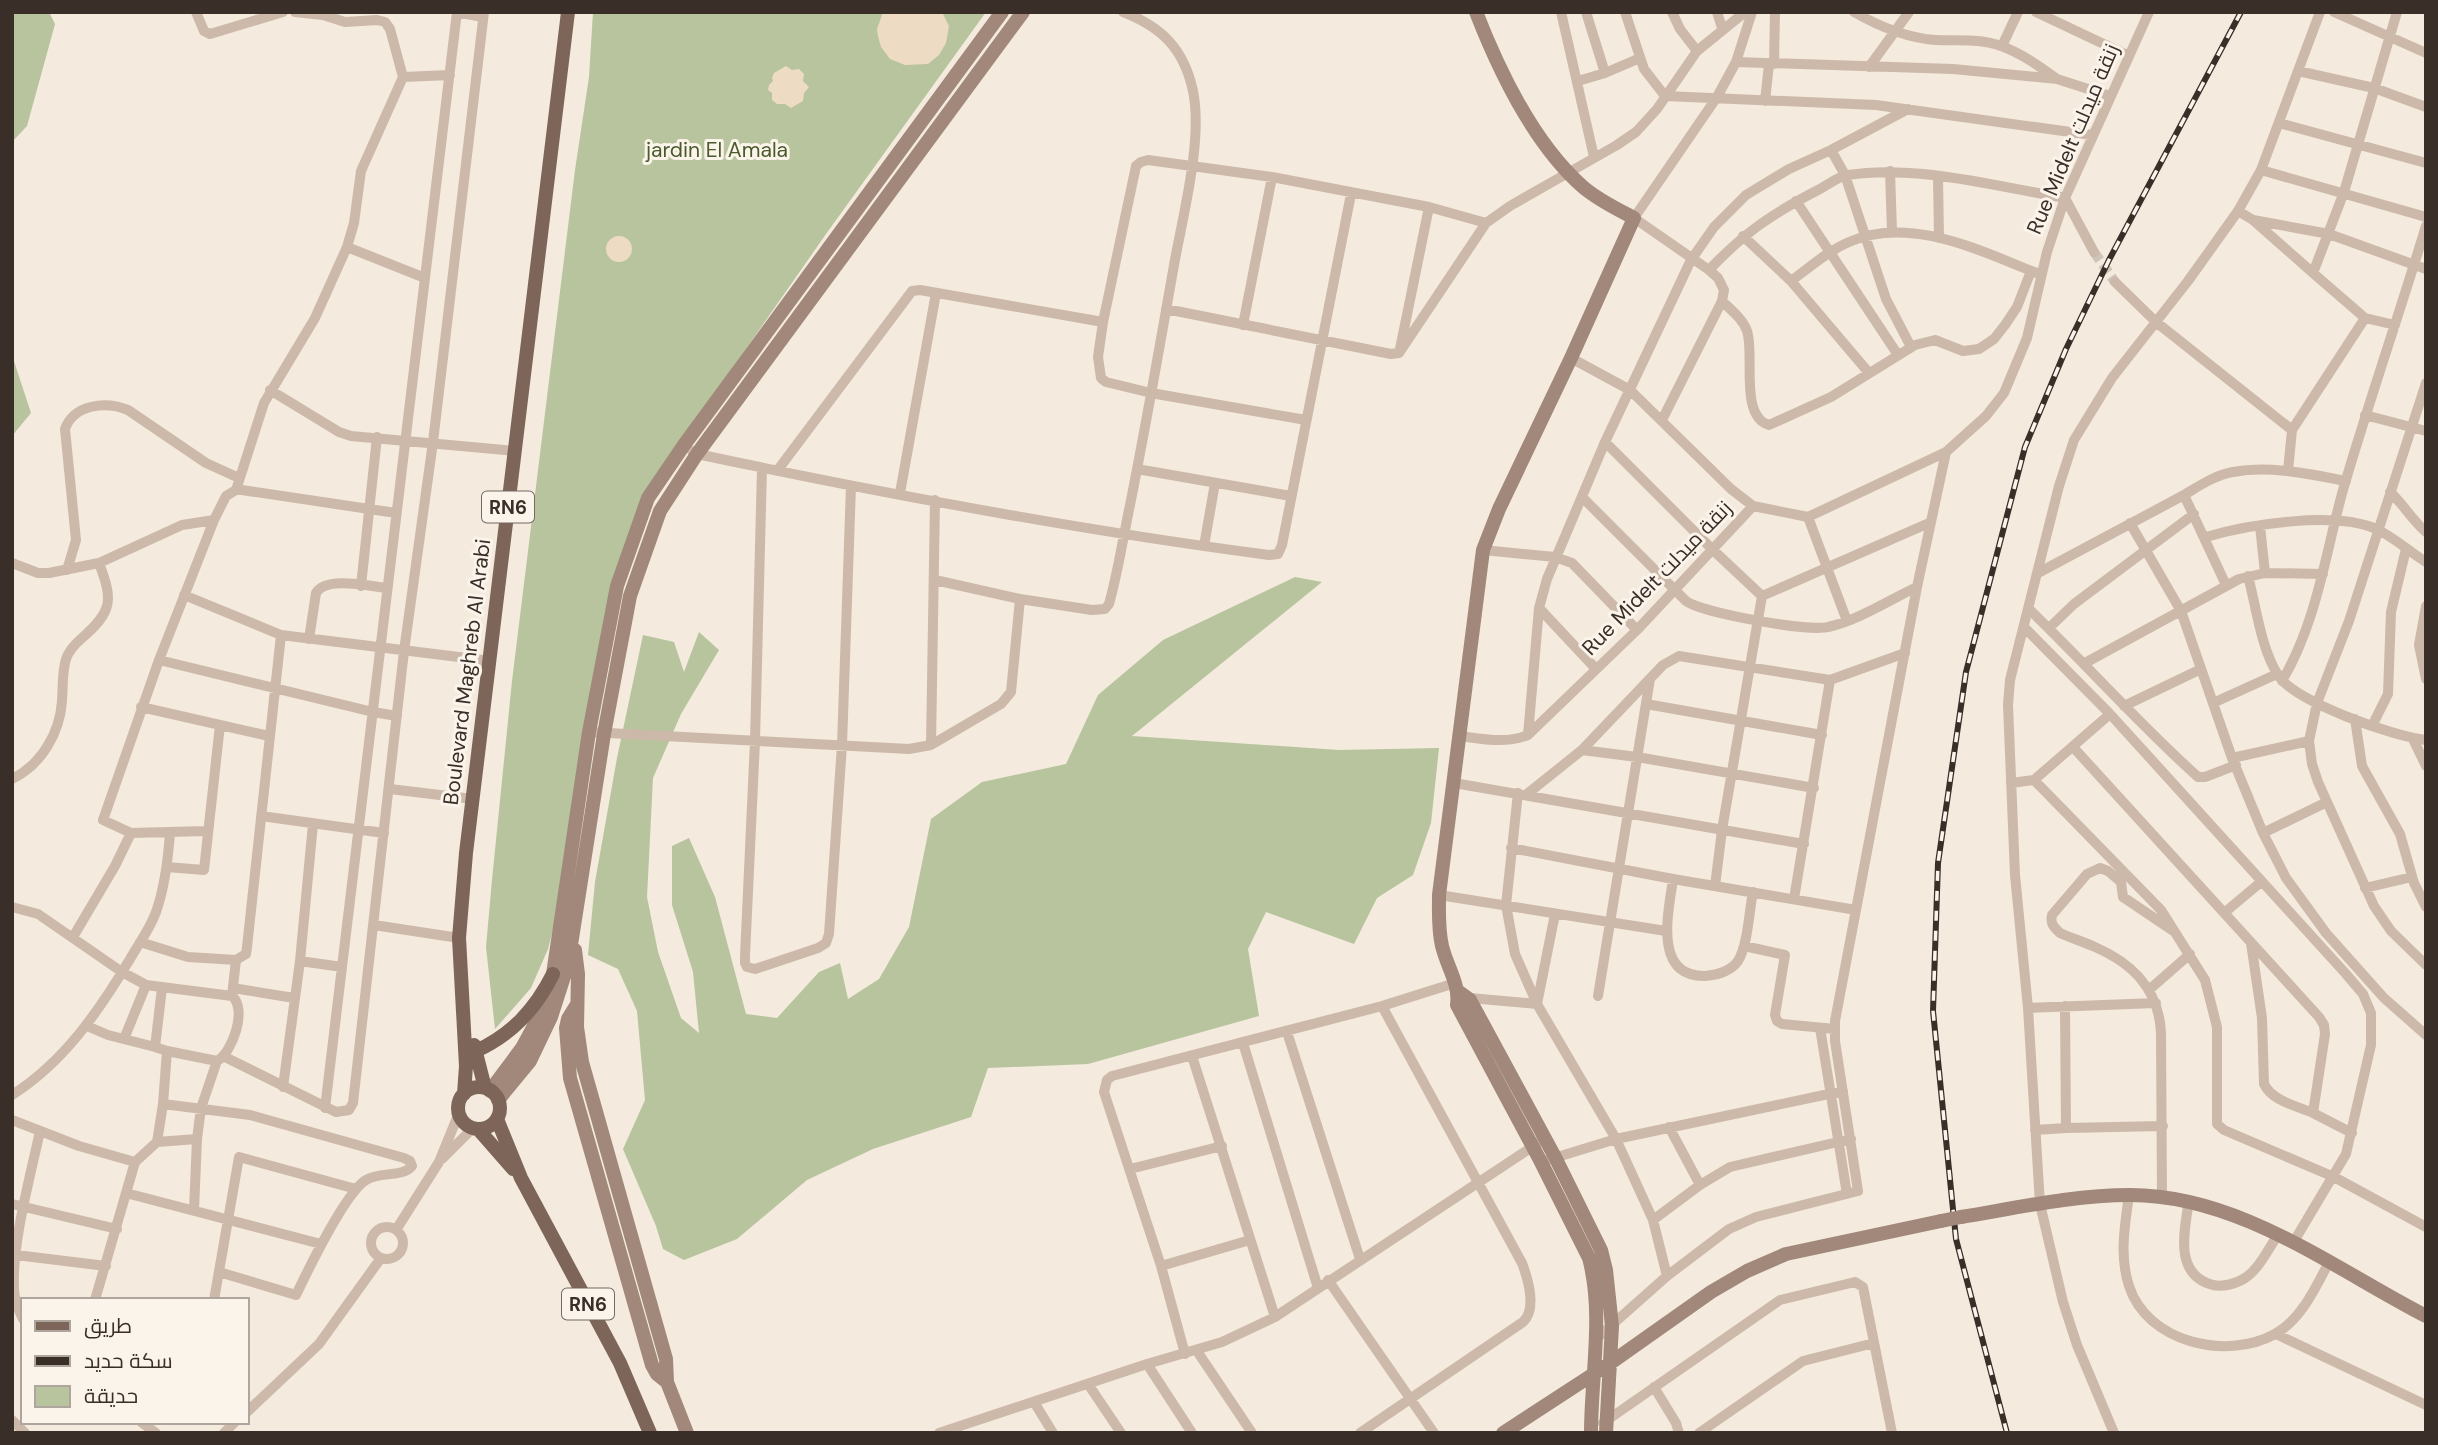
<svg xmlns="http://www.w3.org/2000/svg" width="2438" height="1445" font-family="'DM Sans',Cairo,sans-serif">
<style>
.green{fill:#b7c49d}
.plaza{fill:#eddbc4}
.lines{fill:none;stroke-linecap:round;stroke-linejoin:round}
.street-tunnel{stroke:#cfc4ba;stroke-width:10;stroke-dasharray:10 5;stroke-linecap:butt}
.street{stroke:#cdb9a9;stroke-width:10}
.secondary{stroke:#a1887a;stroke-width:14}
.primary{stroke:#7d6559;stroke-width:14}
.rail-casing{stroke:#3a2e29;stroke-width:6}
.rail{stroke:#fbf4eb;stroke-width:3.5;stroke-dasharray:10;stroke-linecap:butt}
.secondary-bridge{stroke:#a1887a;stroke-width:14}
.labels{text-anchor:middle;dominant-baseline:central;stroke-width:6;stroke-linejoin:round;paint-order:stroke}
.shield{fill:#fbf4eb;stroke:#746963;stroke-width:2}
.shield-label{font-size:19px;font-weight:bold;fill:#3a2e29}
.street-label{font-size:21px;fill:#3a2e29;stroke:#fbf4eb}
.park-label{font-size:21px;fill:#495a2b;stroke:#fbf4eb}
</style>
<rect width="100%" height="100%" fill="#f4eade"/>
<path class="green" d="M12 12H49L55 24 27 126 12 142Z
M593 12H986L826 234 674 452 615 579 562 894 548 949 531 988 495 1029 486 947 492 880 512 681 575 170 589 77Z
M12 355 31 413 12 436Z
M1295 577 1322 582 1132 736 1339 750 1439 748 1431 823 1413 875 1377 898 1354 944 1266 912 1248 949 1259 1016 1088 1064 988 1068 971 1117 873 1149 807 1180 737 1239 684 1260 663 1249 656 1226 623 1149 645 1100 637 1011 618 969 588 955 595 882 617 758 643 635 674 642 684 672 699 632 719 650 681 714 653 778 647 897 658 952 681 1018 699 1033 693 972 672 905V846L689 838 715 897 746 1014 777 1018 819 972 840 963 848 999 879 979 909 927 931 819 982 782 1066 764 1098 695 1163 640Z"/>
<path class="plaza" d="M883 12H942L949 26 946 43 939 55 928 64 905 65 890 59 881 47 878 36 877 29Z
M786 66 792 70 799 69 804 74 803 81 809 87 804 93 803 101 791 108 785 104H777L772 100V93L768 90 769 85 773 81 772 78 774 73Z
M606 249a13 13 0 1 1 26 0a13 13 0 1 1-26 0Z"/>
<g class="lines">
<path class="street-tunnel" d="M2094 252 2115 282"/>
<path class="street" d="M196 12 204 31 210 34 283 12
M295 12 323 15 345 22 377 20 385 22 390 29 403 77
M456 12 483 17
M1561 12 1594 157
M1586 12 1605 73
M1625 12 1644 69 1665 96 1876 105 2092 135
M1672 12 1680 29 1697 51
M1717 12 1722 28
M1854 12C1880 27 1906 38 1936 40 1958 41 1980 38 2001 46 2021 53 2039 66 2057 79
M2036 12 2129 56
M2334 12 2426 53
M2002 46 2018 12
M1736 62 1953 69 2057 79 2110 96
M1774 64 1775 12
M1869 67 1909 12
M2298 71 2374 88 2426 107
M1578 81 1605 73 1640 58
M1765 101 1769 64
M2279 123 2426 163
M1831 150 1845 175 1886 299 1911 347
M2261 170 2426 217
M1890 171 1892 232
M1938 177 1939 238
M1796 201 1898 355
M2238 211 2253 220 2329 234 2426 269
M2253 220 2313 273
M1743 236 1791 281 1869 373
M347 247 354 223 361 171 403 77 450 75
M1709 270C1745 232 1773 213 1820 189 1829 184 1839 176 1848 175 1915 164 1999 187 2065 198L2094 252
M1791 281C1810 267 1828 251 1849 242 1910 215 1980 251 2037 273
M2115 282 2156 322 2292 430
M1722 301C1731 310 1743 319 1747 331 1755 354 1739 416 1769 425L1831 397 1915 345 1935 340 1963 351 1979 349 1994 339 2005 325 2017 307 2031 271
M1166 309 1391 354 1399 353 1486 223 1510 206 1617 145 1636 132 1657 109 1697 51 1745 12
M1243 325 1272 177
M2395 325 2365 318 2313 273 2344 192 2397 12
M1400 349 1429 207
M1571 358 1630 390 1731 489 1753 506 1808 517 1946 452 1986 416 2004 393 2027 338 2047 252 2065 198 2149 12
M2426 383 2349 621 2317 703 2309 741 2312 764 2318 782 2374 906 2391 931 2426 965
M270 390 339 432 351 436 515 451
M2365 415 2426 431
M1306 420 1151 393 1106 382 1101 378 1098 357 1103 322 1136 166 1141 162 1148 160 1272 177 1429 207 1486 223
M1662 420 1722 301 1724 290 1718 278 1709 270 1634 218 1717 97 1736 62 1752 12
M1605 442 1712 549 1762 596
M692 451 697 454C886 494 1077 530 1269 555L1278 554 1282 545 1351 194
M762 468 755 741 745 956V963L747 967 755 969 818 948 826 943 829 934 842 745 851 486
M1137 469 1291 496
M777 471 912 291 920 290 1103 322
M2288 471 2292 430 2365 318
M236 490 264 403 315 318 347 247 425 278
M2390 492C2404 505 2412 520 2426 532
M900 493 936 293
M2184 495C2199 486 2215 475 2233 472 2270 465 2309 474 2346 481
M1582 497 1686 601C1702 613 1809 632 1828 627 1859 620 1889 600 1917 587
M1808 517 1847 621
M2130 523 2181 611 2232 758 2263 833 2286 878 2326 933 2384 998 2426 1035
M2260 526 2265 573
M2206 537C2249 524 2335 511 2376 529 2394 537 2410 552 2426 562
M1204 546 1215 483
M1483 550 1555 557 1572 563 1637 630
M12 563 38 573H49L99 563 182 525 214 520
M67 570 76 540 65 429C74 404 106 401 128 410L206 463 239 478
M2038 573 2184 495 2226 585
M2248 576C2256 606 2261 649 2278 675 2294 702 2395 737 2426 740
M935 580 1020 599 1092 610 1105 609 1109 604C1118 572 1123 538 1130 505 1146 425 1160 345 1174 265 1183 215 1203 140 1193 91 1184 49 1162 27 1123 12
M361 586 377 437
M184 595 281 635 491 661
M1762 596 1929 523
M2426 606 2419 645 2426 679
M1539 608 1596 669
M2029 609C2086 664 2139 724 2198 777H2205L2236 765
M2024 627 2110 714 2346 974 2363 994 2371 1013V1045L2346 1154 2293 1243
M2049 628 2074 604 2194 514
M309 639 316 593C326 576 368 586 387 588
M159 660 373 712 397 716
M2085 663 2239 579 2265 573 2323 574
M2282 681C2317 622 2325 555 2343 490 2369 401 2399 315 2426 226
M2213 703 2277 674
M1646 704 1822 735
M2124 706 2201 669
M141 707 269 736
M2355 719 2362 766 2400 834 2414 883 2426 907
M2372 726 2388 694 2391 612 2406 549
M589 732 909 749 931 745 1001 704 1011 692 1020 599
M1528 735 1539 608 1547 579 1605 442 1691 260 1714 227 1746 195 1789 169 1831 150 1908 109
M1460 736C1483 739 1506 744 1528 735L1637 630 1753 506
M2413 739 2426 766
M931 745 935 500
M2073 747 2319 1017 2324 1025 2325 1034 2313 1113C2297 1106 2272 1101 2264 1084L2262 1018 2251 943
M1582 750 1637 757 1814 788
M2232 758 2309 741
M12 779C41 765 60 733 62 701 63 687 62 672 66 659 69 650 75 644 82 638 113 611 113 600 99 563
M2034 780 2161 910 2205 980 2217 1027V1124L2224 1130 2334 1177 2426 1227
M1454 783 1804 844
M2011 783 2034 780 2110 714
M390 789 473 799
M1518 793 1506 905 1515 954 1537 1004 1616 1139 1653 1220 1667 1276
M1527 794 1582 750 1663 665 1679 656 1830 680 1905 653
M261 816 384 833
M131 833 103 820 159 660 214 520 226 496 236 490H242L396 513
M2263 833 2327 802
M1511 848 1673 879 1856 910
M167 867 204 870 220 725
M1673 879C1669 910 1652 977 1705 976 1717 975 1730 972 1738 961 1748 945 1749 911 1753 892
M1715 886 1722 830 1762 596
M2365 888 2412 877
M1439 895 1666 931
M1794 899 1830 680
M12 907 38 914 122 972 146 985 232 996
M2224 913 2261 882
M374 925 459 938
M73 937 115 866 131 833 207 831
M140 942 188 957 236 960
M1744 946 1785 955 1775 1015 1777 1021 1782 1024 1835 1029
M300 961 342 967
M233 988 294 998
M2150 989 2190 954
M1598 996 1650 679
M1467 1001 1470 998 1537 1004 1555 914
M2065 1006 2066 1128 2163 1126
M2028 1008 2156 1003
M87 1026 108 1035 155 1047
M1820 1028 1847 1194
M1287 1032 1360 1259
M124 1039 146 985
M1243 1043 1318 1288
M167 1051 217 1061
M1192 1056 1275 1317
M225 1057 336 1112 349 1110 353 1103 404 651 433 442 484 12
M283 1087 300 961 313 824
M12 1095C64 1062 99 1011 130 959 139 943 150 929 156 912 165 887 168 860 170 833
M163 1104 250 1115 404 1158 410 1161 412 1166C402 1178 380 1171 366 1180 345 1193 308 1270 296 1295L219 1272
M325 1108 457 12
M2313 1113 2352 1133
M12 1120 79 1146 135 1162
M1669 1127 1700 1185
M2035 1130 2066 1128
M157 1142 163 1104 167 1051 155 1047 162 988
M442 1159 473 1128
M1541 1162 1616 1139 1843 1091
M1130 1169 1222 1146
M126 1193 321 1244
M2129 1195C2125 1225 2119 1255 2129 1286 2147 1342 2226 1361 2275 1334 2301 1320 2316 1287 2329 1262
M2162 1197 2161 1033C2159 990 2134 964 2095 947 2084 942 2071 938 2060 933 2054 927 2050 924 2052 915L2087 874 2100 868 2108 871 2121 882 2123 897 2172 930
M2189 1201C2184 1232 2174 1275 2213 1285 2223 1287 2236 1284 2245 1278 2259 1269 2268 1249 2278 1235
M12 1204 117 1229
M194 1210 197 1139 201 1108 217 1061C232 1053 248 1009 232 996L236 960 246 954 247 947 281 635
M1653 1220 1700 1185 1730 1167 1851 1139
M371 1243a16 16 0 1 1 32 0a16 16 0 1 1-32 0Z
M396 1230 439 1162 459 1113
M16 1255 106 1266
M1161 1266 1250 1240
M1328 1280 1434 1433
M95 1300 135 1162 157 1142 197 1139
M214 1300 239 1157 356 1189
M23 1319C18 1309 14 1300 14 1288 12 1242 30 1178 40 1131
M2276 1334 2426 1405
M1596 1339 1667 1276 1729 1229 1756 1217 1858 1191 1835 1041V1021L1917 587 1946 452
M1197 1351 1252 1433
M1185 1354 1161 1266 1104 1092 1107 1080 1112 1076 1382 1006 1455 983
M1147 1364 1192 1433
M1088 1384 1121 1433
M1654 1387 1676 1423 1679 1433
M1034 1402 1053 1433
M247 1412 319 1344 381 1258
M12 1420 25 1433
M141 1422 156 1433
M1603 1423 1780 1300 1855 1282 1863 1287 1892 1433
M224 1433 235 1422
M939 1433 1147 1364 1222 1342 1275 1317 1544 1139
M1360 1433 1523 1322C1537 1309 1528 1279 1522 1263L1382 1006
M1699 1433 1803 1361 1874 1343
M2114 1433 2077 1345 2063 1302 2040 1204 2028 1008 2015 875 2008 705 2010 680 2059 486 2074 440 2112 378 2188 281 2238 211 2261 170 2320 12"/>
<path class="secondary" d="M1476 12C1499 71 1535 145 1583 187 1598 200 1617 209 1634 218L1571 358 1499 509 1483 550 1439 895C1439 913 1438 929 1442 946 1447 967 1460 984 1457 1005L1541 1162 1589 1258C1604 1314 1591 1376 1591 1433
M575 950 578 974 577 1027 582 1062 666 1359 667 1382 687 1433
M1459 992 1470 1000 1555 1157 1601 1250 1606 1270 1612 1326 1606 1433
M576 1006 568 1019 566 1028 570 1078 652 1365 657 1374 667 1382
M490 1091 522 1048 541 1013 553 974 589 732 617 586 648 498 684 445 1002 12
M498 1100 530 1061 551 1017 568 964 604 734 630 596 660 511 697 454 1023 12
M1961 1217C2016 1208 2074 1195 2130 1195 2239 1195 2333 1268 2426 1316
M1503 1433 1609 1364 1711 1292 1747 1271 1786 1254 1941 1221"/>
<path class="primary" d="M474 1045 485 1088
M476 1051C512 1034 535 1010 553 974
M458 1108a21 21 0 1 1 42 0a21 21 0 1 1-42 0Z
M464 1094 466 1066 459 938 466 853 568 12
M497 1119 521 1178 620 1363 650 1433
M478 1129 513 1169"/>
<g class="rail-casing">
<path id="rail" d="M2007 1433 1956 1239 1933 1011 1938 863 1966 672 2025 447 2066 349 2109 260 2241 12"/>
</g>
<use href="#rail" class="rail"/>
<path class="secondary-bridge" d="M1941 1221 1961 1217"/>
</g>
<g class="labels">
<g class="shield">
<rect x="482" y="491.5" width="52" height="31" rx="5"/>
<rect x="562" y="1288.5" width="52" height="31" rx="5"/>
</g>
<g class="shield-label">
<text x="508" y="507">RN6</text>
<text x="588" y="1304">RN6</text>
</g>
<g class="street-label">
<text transform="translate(2073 139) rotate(-67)">Rue Midelt زنقة ميدلت</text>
<text transform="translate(1657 578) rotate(-46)">Rue Midelt زنقة ميدلت</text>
<text transform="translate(467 672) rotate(-83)">Boulevard Maghreb Al Arabi</text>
</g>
<g class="park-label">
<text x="717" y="150">jardin El Amala</text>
</g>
</g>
<rect width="2438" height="1445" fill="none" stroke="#3a2e29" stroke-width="28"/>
<rect x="21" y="1298" width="228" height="126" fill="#fbf4eb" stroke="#aea59d" stroke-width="2"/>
<rect x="35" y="1321" width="35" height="10" fill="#7d6559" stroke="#aea59d" stroke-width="2"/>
<text x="84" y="1333" font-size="21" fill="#3a2e29">طريق</text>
<rect x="35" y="1356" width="35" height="10" fill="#3a2e29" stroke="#aea59d" stroke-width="2"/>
<text x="84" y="1368" font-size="21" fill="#3a2e29">سكة حديد</text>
<rect x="35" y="1386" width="35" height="21" fill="#b7c49d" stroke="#aea59d" stroke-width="2"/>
<text x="84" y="1403" font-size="21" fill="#3a2e29">حديقة</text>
</svg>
